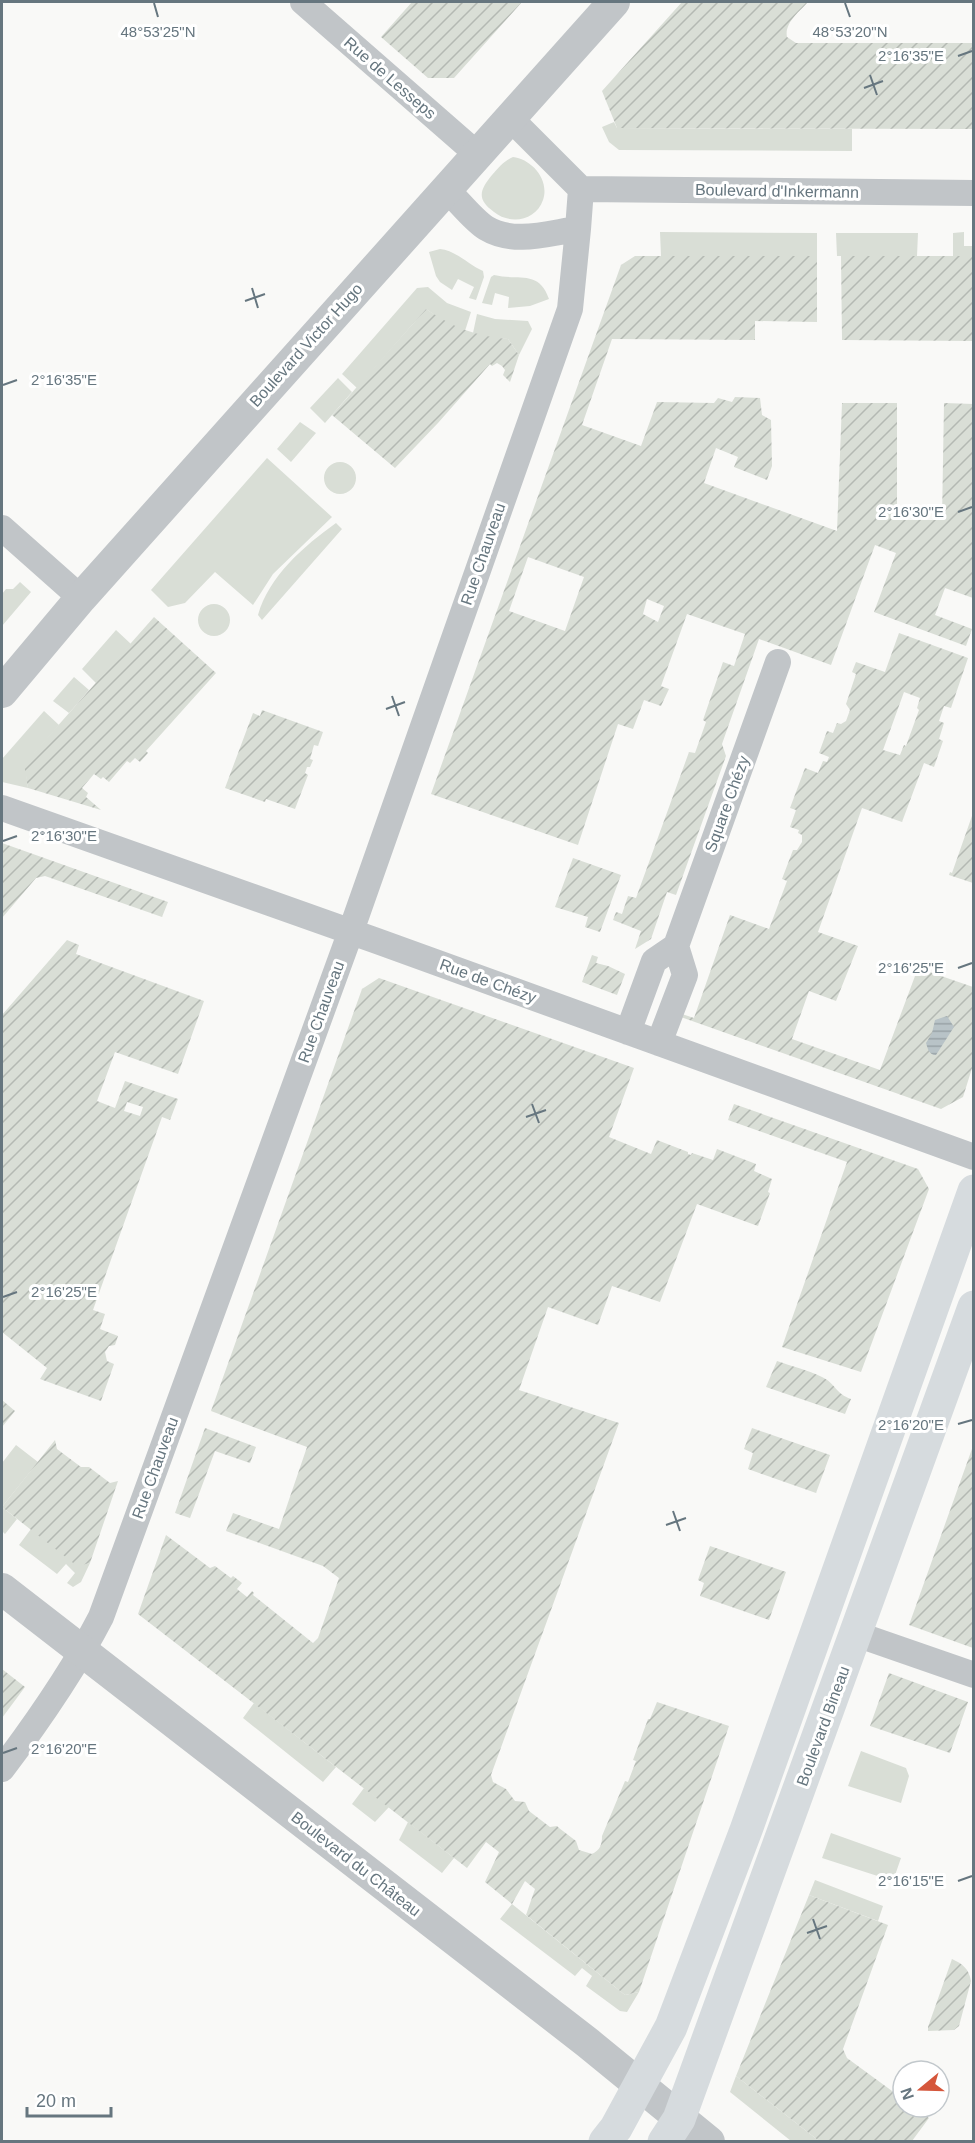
<svg xmlns="http://www.w3.org/2000/svg" width="975" height="2143" font-family="Arial,sans-serif">
<style>
.green{fill:#d9ded6}
.garden{fill:url(#garden-furrows);fill-rule:evenodd}
.water{fill:url(#water-rules)}
.lines{fill:none;stroke-linecap:round;stroke-linejoin:round}
.minor{stroke:#c1c5c8;stroke-width:26}
.tertiary{stroke:#c1c5c8;stroke-width:32}
.primary{stroke:#d6dbde;stroke-width:33}
.ticks{fill:none;stroke:#66767f;stroke-width:2}
.labels{text-anchor:middle;dominant-baseline:central;stroke-width:6;stroke-linejoin:round;paint-order:stroke}
.street-label{font-size:16px;fill:#66767f;stroke:#fff}
.ticks-label{font-size:15px;text-anchor:middle;fill:#66767f;stroke:#fff;stroke-width:6;stroke-linejoin:round;paint-order:stroke}
</style>
<defs>
<pattern id="garden-furrows" width="10" height="10" patternUnits="userSpaceOnUse" patternTransform="scale(1.5)"><rect width="10" height="10" fill="#d9ded6"/><path d="M-1 1l2-2M0 10L10 0M9 11l2-2" fill="none" stroke="#b4b9b3"/></pattern>
<pattern id="water-rules" width="6" height="5" patternUnits="userSpaceOnUse" patternTransform="scale(1.5)"><rect width="6" height="5" fill="#b8c3c7"/><path d="M0 2.5h6" fill="none" stroke="#99a3a7"/></pattern>
</defs>
<rect width="100%" height="100%" fill="#f9f9f7"/>
<path class="green" d="M614 122 617 128 852 129V151L619 150 609 142 602 127Z
M513 157C531 159 550 179 543 200 536 221 510 225 494 212 476 199 480 190 492 175 499 167 504 161 513 157Z
M660 232 817 233V256H661Z
M964 232V246H973V256H953V233Z
M836 233H918L917 256H837Z
M440 249C455 250 469 265 483 271L484 277 476 300 469 298 474 287 458 279 452 290 440 282 436 276 429 252Z
M494 275C518 281 539 269 549 299L530 306 508 308 509 297 495 293 492 305 482 303 491 277Z
M428 287 447 303 471 312 465 331 448 324 426 309 357 388 342 374 417 288Z
M477 314 495 319 528 321 532 329 519 355 508 339 489 338 473 333Z
M338 378 352 392 325 423 310 408Z
M300 422 316 433 291 462 277 449Z
M267 458 332 517 273 574 253 605 215 572 185 603 168 607 151 590Z
M324 478a16 16 0 1 1 32 0a16 16 0 1 1-32 0Z
M336 523 342 529 262 620 258 615C269 576 304 546 336 523Z
M20 582 31 592 2 626V594L6 589H13Z
M198 620a16 16 0 1 1 32 0a16 16 0 1 1-32 0Z
M116 630 131 644 96 683 82 669Z
M74 677 89 690 69 713 53 701Z
M44 711 59 725 25 764 28 788 2 782V759Z
M16 1445 38 1462 2 1507 17 1519 5 1534 2 1531V1463Z
M31 1529 77 1565 90 1563 81 1582 73 1587 67 1583 75 1573 66 1564 57 1574 19 1545Z
M254 1703 336 1767 323 1782 243 1718Z
M861 1751 906 1768 909 1776 901 1803 848 1786Z
M364 1788 389 1807 375 1822 352 1804Z
M408 1822 454 1858 442 1873 399 1840Z
M831 1833 901 1858 893 1881 822 1858Z
M815 1880 883 1906 878 1921 809 1895Z
M512 1904 625 1995 639 1992 627 2012 620 2011 586 1986 592 1976 582 1968 575 1976 500 1919Z
M736 2076 819 2141H791L730 2092Z"/>
<path class="garden" d="M412 2H522L454 78H428L381 37Z
M682 2H808C800 11 784 23 787 37L796 43H973V129L617 128 602 91Z
M635 256H817V322L755 321V340L612 339 582 425 641 446 657 402 714 403 718 398 732 402 735 397 760 398 762 415 771 420 772 466 767 480 734 467 738 457 716 448 704 483 837 531 842 403H897V520H942L944 403 974 404 973 598 945 588 935 615 972 629 966 646 874 612 896 553 875 545 831 665 759 639 722 744 726 756 676 895 667 892 651 939 635 949 641 931 613 920 616 912 622 914 628 896 636 898 689 752 695 753 706 722 703 720 723 662 734 666 745 634 687 614 661 686 669 689 661 706 644 700 633 729 618 724 578 845 431 794 621 265ZM528 557 584 577 565 631 509 611ZM647 599 664 606 658 622 643 614Z
M841 256H973V341L842 340Z
M426 309C451 326 476 337 508 339L519 355 510 382 503 375 505 370 502 366 497 363 492 366 490 364 438 423 395 468 332 415Z
M154 617 216 673 146 751 148 753 140 762 135 758 130 763 127 761 109 782 103 777 101 779 94 774 82 788 88 793 86 797 101 810 28 788 24 764Z
M899 633 968 658 951 708 944 706 939 721 944 723 939 739 943 741 934 767 924 763 902 822 862 808 818 932 858 946 836 1001 809 991 792 1039 880 1070 918 968 973 987V1065L963 1097 941 1109 678 1016 679 1013 694 1018 730 915 769 929 787 881 782 879 793 850H797L802 842V835L798 833 799 830 790 827 796 810 790 808 805 768 818 773 823 761 827 762 829 757 819 753 827 731 833 733 837 723 841 724 846 721 850 710 846 704 856 674 852 672 856 662 885 672ZM904 692 920 698 917 708 919 710 906 746 904 745 900 755 883 750Z
M262 710 323 732 318 746 314 745 310 759 313 760 310 767H307L305 773 308 775 295 809 266 799 265 802 225 788 253 713 260 716Z
M973 813V883L949 875 950 872 952 873Z
M2 843 168 902 162 917 45 876 36 878 2 918Z
M573 858 621 875 600 932 585 927 588 917 555 907Z
M67 940 79 945 76 954 204 1001 178 1074 115 1052 97 1101 115 1108 125 1081 178 1099 170 1120 162 1117 93 1310 105 1314 100 1329 118 1336 115 1345 109 1346 105 1352 107 1361 114 1364 101 1401 40 1379 47 1368 2 1332V1015ZM127 1102 143 1107 140 1116 124 1111Z
M592 955 598 957 596 963 608 966 625 974 617 995 582 982Z
M379 978 634 1068 609 1137 651 1154 657 1140 688 1152V1154L691 1155 692 1153 713 1160 717 1149 756 1164 754 1171 772 1179 768 1192 770 1193 758 1226 697 1204 660 1302 612 1286 598 1325 548 1307 519 1390 619 1423 491 1775 493 1782 506 1789 515 1801 525 1802 529 1811 550 1827 557 1826 559 1828 576 1841 579 1850 592 1854C600 1850 602 1845 602 1836L625 1781 628 1782 636 1761 633 1760 648 1719H650L657 1702 729 1726 639 1992 625 1995 526 1915 535 1889 525 1881 512 1904 485 1882 499 1852 486 1842 467 1868 138 1614 166 1535 210 1568 215 1566 231 1578 233 1576 242 1583 237 1589 247 1597 252 1591 254 1593 253 1595 313 1643 318 1638 339 1578 323 1566 226 1531 233 1513 279 1529 307 1447 211 1411 362 989Z
M734 1104 918 1169 929 1189 861 1372 782 1347 847 1162 728 1120Z
M777 1361C791 1366 808 1370 822 1377 835 1383 836 1394 851 1399L845 1414 766 1387Z
M2 1400 15 1411 2 1427Z
M205 1428 256 1447 250 1463 215 1451 190 1518 175 1513Z
M752 1428 830 1455 816 1493 748 1469 753 1453 744 1449Z
M55 1440 57 1449 81 1467H89L110 1483 118 1481 90 1563 77 1566 2 1507Z
M973 1446V1648L909 1625Z
M710 1546 786 1572 769 1620 700 1596 704 1583 698 1580Z
M2 1669 25 1687 2 1718Z
M889 1673 968 1702 950 1753 870 1726Z
M809 1895 888 1925 843 2049 847 2058 903 2099V2107H914L929 2118 912 2141H819L736 2076Z
M952 1959C963 1964 969 1969 971 1981L959 2026 954 2030 928 2031V2027Z"/>
<path class="water" d="M947 1016 954 1027 936 1055C929 1055 928 1049 926 1043L932 1033 935 1020Z"/>
<g class="lines">
<path class="minor" d="M303 2 477 154
M511 119 581 189
M446 189C458 200 473 220 486 228 514 245 549 233 578 229L581 189
M581 189 974 193
M2 528 81 598
M2 808 377 941 974 1157
M676 946 778 662
M628 1032 654 961 676 946
M659 1043 685 975 676 946
M856 1634 974 1675
M2 1769C39 1720 73 1671 101 1617L351 931 570 309 578 229"/>
<path class="tertiary" d="M2 692 81 598 614 2
M2 1589 588 2043 709 2142"/>
<path class="primary" d="M605 2142 616 2128 671 2027 746 1830 974 1191
M664 2142 679 2119 974 1307"/>
</g>
<path class="ticks" d="M154 3 158 17M845 3 850 17M958 56 972 51M870 75 877 95M864 88 883 81M252 288 258 308M245 301 265 294M3 385 17 380M958 512 972 507M392 696 399 716M386 709 405 702M3 841 17 836M958 968 972 963M532 1104 539 1123M526 1117 546 1110M3 1297 17 1292M958 1424 972 1420M673 1511 680 1531M666 1525 686 1518M3 1753 17 1748M958 1881 972 1876M813 1919 820 1939M807 1933 827 1926"/>
<g class="labels">
<g class="street-label">
<text transform="translate(390 78) rotate(41)">Rue de Lesseps</text>
<text transform="translate(777 191) rotate(1)">Boulevard d'Inkermann</text>
<text transform="translate(306 345) rotate(-48)">Boulevard Victor Hugo</text>
<text transform="translate(483 554) rotate(-71)">Rue Chauveau</text>
<text transform="translate(727 804) rotate(-70)">Square Chézy</text>
<text transform="translate(488 981) rotate(20)">Rue de Chézy</text>
<text transform="translate(321 1012) rotate(-70)">Rue Chauveau</text>
<text transform="translate(155 1468) rotate(-70)">Rue Chauveau</text>
<text transform="translate(823 1726) rotate(-70)">Boulevard Bineau</text>
<text transform="translate(356 1864) rotate(38)">Boulevard du Château</text>
</g>
</g>
<g class="ticks-label">
<text x="850" y="37">48°53'20"N</text>
<text x="158" y="37">48°53'25"N</text>
<text x="911" y="61">2°16'35"E</text>
<text x="64" y="385">2°16'35"E</text>
<text x="911" y="517">2°16'30"E</text>
<text x="64" y="841">2°16'30"E</text>
<text x="911" y="973">2°16'25"E</text>
<text x="64" y="1297">2°16'25"E</text>
<text x="911" y="1430">2°16'20"E</text>
<text x="64" y="1754">2°16'20"E</text>
<text x="911" y="1886">2°16'15"E</text>
</g>
<rect width="975" height="2143" fill="none" stroke="#66767f" stroke-width="6"/>
<g transform="translate(921 2089) rotate(251)"><circle r="28" fill="#ffffff" stroke="#c2c8cc" stroke-width="1.5"/>
<path d="M0-4.5L10 22L0 15L-10 22Z" fill="#d5563b"/>
<text y="-9" font-size="16" font-weight="bold" text-anchor="middle" fill="#66767f">N</text>
</g>
<path d="M27 2107v9h84v-9" fill="none" stroke="#66767f" stroke-width="3"/>
<text x="36" y="2107" font-size="18" fill="#66767f" stroke="#ffffff" stroke-width="4.5" paint-order="stroke">20 m</text>
</svg>
